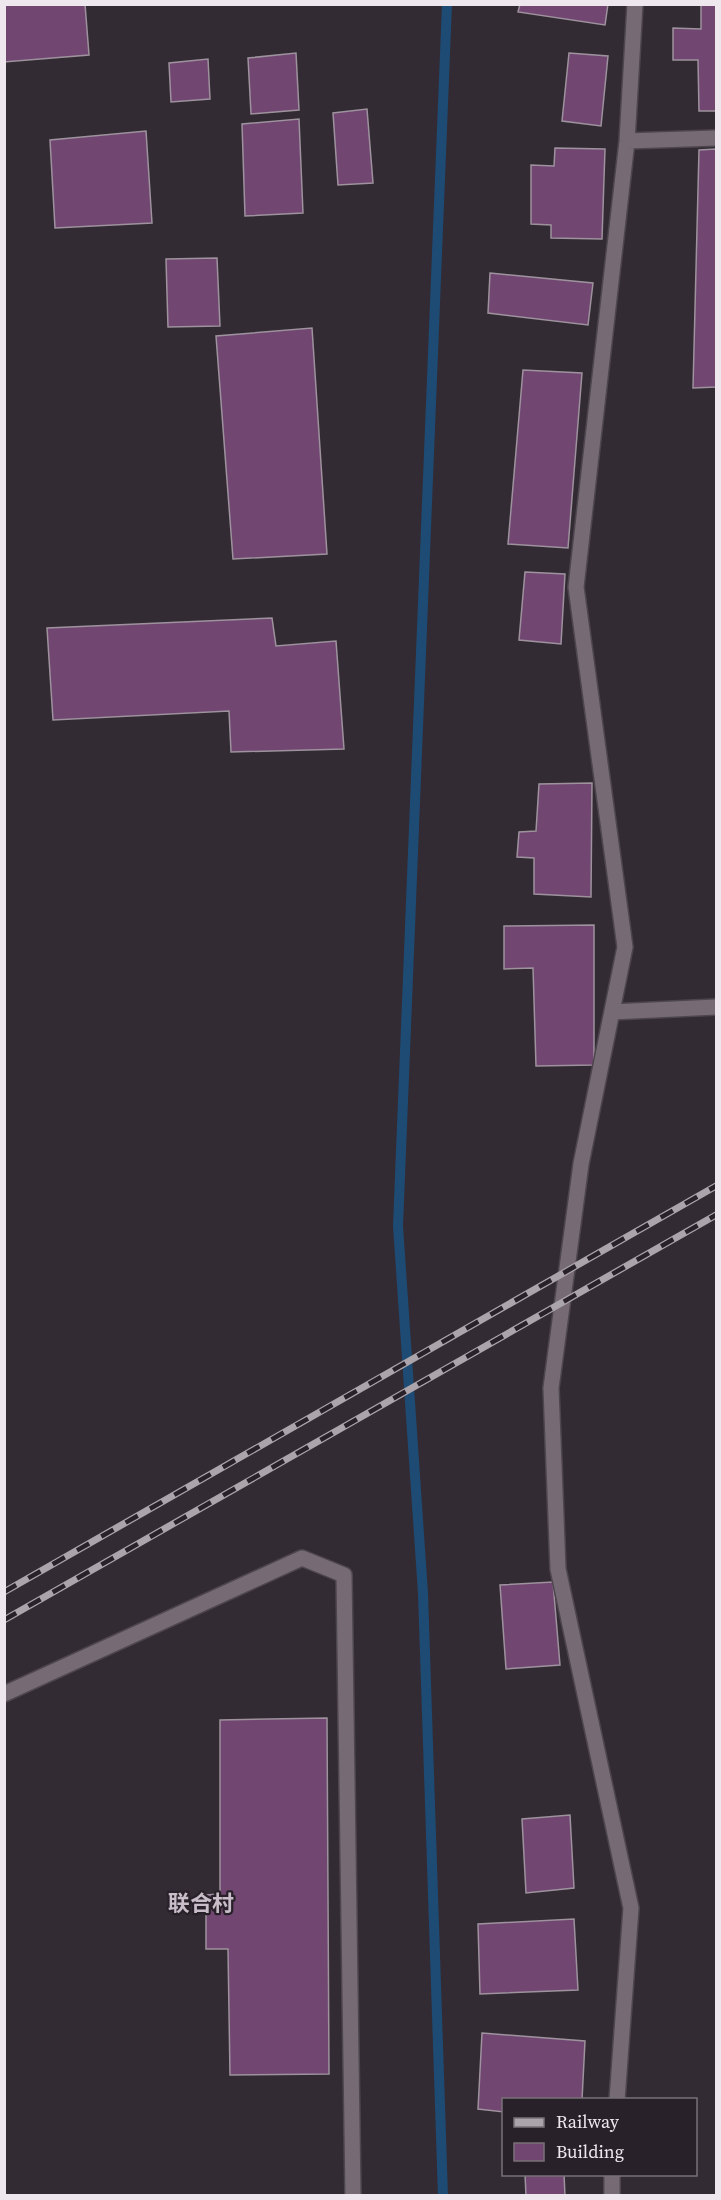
<svg xmlns="http://www.w3.org/2000/svg" width="721" height="2200" font-family="'Source Serif 4','Noto Sans SC',serif">
<style>
.lines{fill:none;stroke-linecap:round;stroke-linejoin:round}
.stream{stroke:#1e4b74;stroke-width:10}
.building{fill:#714772;stroke:#9d929d;stroke-width:1.5}
.service-casing{stroke:#4e464e;stroke-width:18}
.service{stroke:#766b75;stroke-width:15}
.rail-casing{stroke:#aba4ab;stroke-width:7}
.rail{stroke:#292129;stroke-width:4.5;stroke-dasharray:14;stroke-linecap:butt}
.labels{text-anchor:middle;dominant-baseline:central;stroke-width:4.5;stroke-linejoin:round;paint-order:stroke}
.quarter-label{font-size:22px;font-weight:bold;fill:#c8bdc8;stroke:#292129}
</style>
<rect width="100%" height="100%" fill="#332b33"/>
<g class="lines">
<path class="stream" d="M443 2196 423 1593 398 1226 447 4"/>
</g>
<path class="building" d="M4 4H85L89 55 4 62Z
M520 4H608L605 25 518 12Z
M701 4H716V111H699L698 60H673V28L701 29Z
M296 53 299 110 251 114 248 58Z
M569 53 608 56 601 126 562 121Z
M208 59 210 99 171 102 169 63Z
M367 109 373 183 338 185 333 113Z
M299 119 303 213 245 216 242 124Z
M146 131 152 223 55 228 50 140Z
M555 148 605 149 602 239 551 238V225L531 224V165L554 166Z
M716 149V387L693 388 699 150Z
M217 258 220 326 168 327 166 259Z
M490 273 593 283 588 325 488 313Z
M312 328 327 554 233 559 216 336Z
M523 370 582 373 568 548 508 544Z
M525 572 565 574 561 644 519 640Z
M272 618 276 646 336 641 344 749 231 752 229 711 53 720 47 628Z
M592 783 591 897 534 894V858L517 857 519 832 536 831 539 784Z
M594 925V1065L536 1066 533 968 504 969V926Z
M553 1582 560 1665 506 1669 500 1585Z
M327 1718 329 2074 230 2075 228 1949H206V1895L220 1894V1720Z
M570 1815 574 1888 526 1893 522 1819Z
M574 1919 578 1990 480 1994 478 1924Z
M482 2033 585 2041 582 2100H504V2112L478 2109Z
M525 2174H564L565 2196H526Z"/>
<g class="lines">
<g class="service-casing">
<path id="service" d="M627 141 716 138
M612 1012 716 1007
M4 1694 302 1558 344 1575 353 2196
M617 2100 631 1908 558 1569 551 1388 581 1164 625 947 576 587 627 141 635 4
M612 2174V2196"/>
</g>
<use href="#service" class="service"/>
<g class="rail-casing">
<path id="rail" d="M4 1592 716 1186
M4 1620 716 1215"/>
</g>
<use href="#rail" class="rail"/>
</g>
<g class="labels">
<g class="quarter-label">
<text x="201" y="1903">联合村</text>
</g>
</g>
<rect width="721" height="2200" fill="none" stroke="#eee8ee" stroke-width="12"/>
<rect x="502" y="2098" width="195" height="78" fill="#292129" stroke="#787178" stroke-width="1.5"/>
<rect x="514" y="2118" width="30" height="9" fill="#aba4ab" stroke="#787178" stroke-width="1.5"/>
<text x="556" y="2128" font-size="18" fill="#eee8ee">Railway</text>
<rect x="514" y="2143" width="30" height="18" fill="#714772" stroke="#787178" stroke-width="1.5"/>
<text x="556" y="2158" font-size="18" fill="#eee8ee">Building</text>
</svg>
